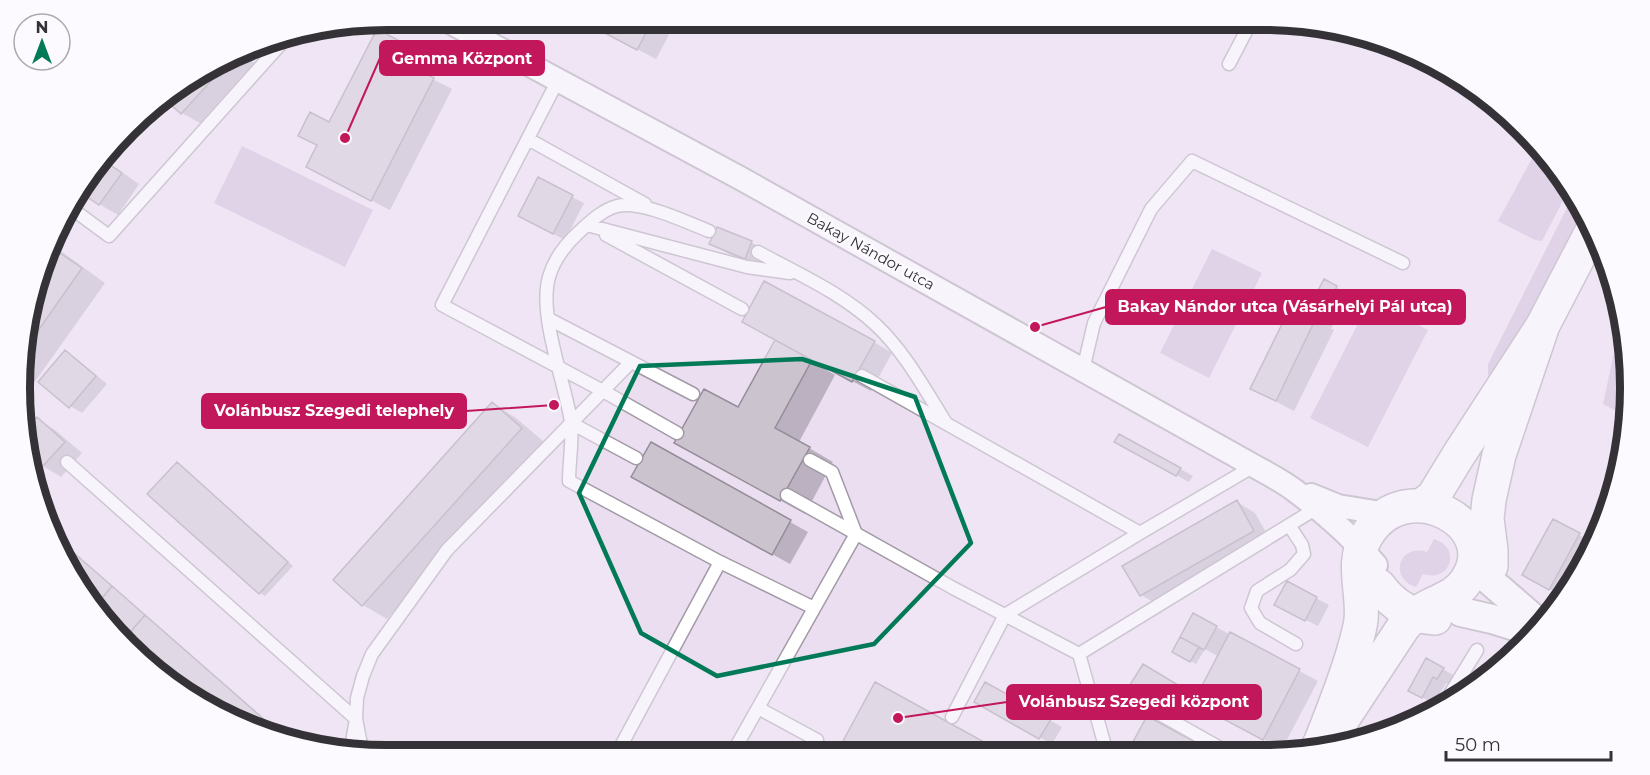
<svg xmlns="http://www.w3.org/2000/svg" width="1650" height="775" font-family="Montserrat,sans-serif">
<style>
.built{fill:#eadef0}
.green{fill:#cbb5d6}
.shadow{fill:#0003}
.building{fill:#cbc4cf;stroke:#948d98;stroke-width:1.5}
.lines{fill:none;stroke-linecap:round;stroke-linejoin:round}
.service-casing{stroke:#a29ba6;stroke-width:15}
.minor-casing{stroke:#a29ba6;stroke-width:26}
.tertiary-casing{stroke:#a29ba6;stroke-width:32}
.secondary-casing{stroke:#a29ba6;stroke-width:36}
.service{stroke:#fff;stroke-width:12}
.minor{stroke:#fff;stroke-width:22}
.tertiary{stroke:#fff;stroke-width:28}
.secondary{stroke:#fff;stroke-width:33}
.marked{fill:none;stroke:#037a57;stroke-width:4.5;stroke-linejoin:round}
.labels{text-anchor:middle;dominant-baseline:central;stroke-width:5;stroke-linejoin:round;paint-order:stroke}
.street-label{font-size:15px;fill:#353237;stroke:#fdfaff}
.rim{fill:none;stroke:#353237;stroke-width:8}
.leader{fill:none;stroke:#c2185b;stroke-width:2}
.callout-dot{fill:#c2185b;stroke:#fdfaff;stroke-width:2}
.callout{fill:#c2185b;stroke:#c2185b;stroke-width:2}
.callout-label{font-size:16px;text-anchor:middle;font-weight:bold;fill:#fff}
</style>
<rect width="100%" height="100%" fill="#f3ebf7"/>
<path class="built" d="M388 20H1263L1404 48 1523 128 1603 247 1630 388 1602 529 1554 612 1516 650 1512 648 1504 662 1486 680 1404 727 1311 752 387 755 246 727 145 664 58 551 23 435 27 315 81 183 163 96 269 39Z"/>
<path class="green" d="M242 146 373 210 345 267 214 203Z
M1537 149 1567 193 1542 241 1535 240 1498 221Z
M1571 200 1586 222 1531 329 1490 378 1488 374V364Z
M1212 249 1262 273 1209 378 1160 353Z
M1370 300 1428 330 1368 447 1310 418Z
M1619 329 1630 388 1625 415 1603 404Z
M1434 539C1462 547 1451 583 1423 574L1416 587C1388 578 1399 543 1427 552Z"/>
<path class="shadow" d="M582 20H642L669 35 656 59Z
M1200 20H1237L1229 34Z
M377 31 425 56 417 71 452 89 390 210 326 177 318 146 300 135 330 124Z
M242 53 254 63 200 123 182 113 163 96Z
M104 160 139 184 118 215 99 204 81 183Z
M572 197 584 203 565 240 532 223Z
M751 242 769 253 763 268 729 254 711 244Z
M55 247 105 283 24 397 27 315Z
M1324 281 1349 294 1331 329 1334 330 1294 411 1252 389 1315 319Z
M776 340 874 342 892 353 871 391 824 366 823 368 835 375 799 442 833 462 805 514 699 456 738 409Z
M65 352 77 359 107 384 82 413 70 406Z
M493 404 516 418 544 442 387 619 363 605 335 580Z
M37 419 55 430 82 453 61 477 43 466 28 453 23 435Z
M1120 436 1193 476 1189 482 1116 442Z
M651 444 808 532 790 564 633 477Z
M183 467 293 566 265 596 260 593 150 494Z
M1237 502 1255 513 1271 541 1159 605 1141 595Z
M52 534 280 733 279 734 246 727 145 664 58 551Z
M1579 535 1591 542 1562 596 1524 575Z
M1287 583 1329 605 1318 626 1288 611Z
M1216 627 1318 681 1282 749 1213 713 1219 657 1205 649 1196 664 1174 651Z
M1427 660 1455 676 1450 685 1446 683 1434 704 1410 690Z
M1143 666 1188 693 1179 707 1163 698 1157 708 1128 691Z
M876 684 1001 753 837 754Z
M986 684 1062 727 1052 744 976 702Z"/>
<path class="building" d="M580 20H645L651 23 637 50Z
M377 29 407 45 399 60 434 78 371 201 306 167 317 145 298 136 310 112 329 122Z
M229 61 181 114 162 97 163 96Z
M103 160 122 173 99 205 78 191 81 183Z
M538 177 573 195 553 234 518 216Z
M717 227 752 241 745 259 709 244Z
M54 249 82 268 26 348 27 315Z
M1324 279 1337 286 1320 320 1306 313Z
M764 281 875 341 852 382 742 322Z
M1291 306 1316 318 1276 401 1250 389Z
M775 340 812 360 775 428 810 447 780 501 674 443 704 389 738 407Z
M65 350 96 376 69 408 38 382Z
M492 402 522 428 362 606 333 580Z
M37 417 65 442 42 467 29 455 23 435V432Z
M1119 434 1181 468 1176 476 1114 442Z
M651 442 791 520 772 555 631 477Z
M177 462 288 562 259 594 147 494Z
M1237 500 1254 531 1140 596 1122 566Z
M1553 519 1580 533 1549 590 1522 575Z
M52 534 112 586 98 603 58 551Z
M1287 581 1317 597 1305 621 1274 605Z
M112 586 145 615 125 638 98 603Z
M1193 613 1217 626 1204 650 1180 637Z
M145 615 275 729 272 733 246 727 145 664 125 638Z
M1230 632 1300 669 1263 740 1193 703Z
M1180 637 1199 647 1190 662 1172 652Z
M1426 658 1444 668 1437 679 1433 677 1422 698 1408 691Z
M1143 664 1183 688 1173 705 1157 696 1151 706 1126 691Z
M875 682 1004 753 836 754Z
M985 682 1051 719 1039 739 974 702Z
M1147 716 1208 749 1206 753H1127Z"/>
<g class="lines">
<g class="service-casing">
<path id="service" d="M1229 64 1252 20
M558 80 442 305 603 391 677 433
M528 139 645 204
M71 208 109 236 288 36
M587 225 747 267 790 273
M709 231C686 222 641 200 617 206 602 210 590 222 579 232 566 244 554 259 549 277 538 315 565 382 571 422 573 439 569 463 569 481L720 562 814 608
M606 235 742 309
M758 252C798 274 842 293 876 325 905 352 925 390 946 423
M549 319 693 394
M1083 370 1094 323 1151 209 1192 161 1403 263
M862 376 1140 533
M571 423 636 458
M67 462 356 719 351 748
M787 495 953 588 1079 654 1107 753
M1289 525 1302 545 1304 554 1290 570 1257 591 1251 608 1260 623 1296 644
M1079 654 1317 508
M1444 704 1477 650
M758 708 817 740
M1158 713 1229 753
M952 717 1005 615 1140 533 1254 466
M1380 734 1393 730
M362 750 356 719 357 698 363 676 372 654 447 550 631 362
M732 754 856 534 832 472 810 460
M616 755 720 562"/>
</g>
<g class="minor-casing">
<path id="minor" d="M446 20 740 178 1254 466C1267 473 1282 481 1294 490 1324 512 1352 537 1376 565
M1311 495 1338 506 1387 514"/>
</g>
<g class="tertiary-casing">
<path id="tertiary" d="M1475 559 1489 580 1541 625
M1461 612 1492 619 1534 632"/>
</g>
<g class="secondary-casing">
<path id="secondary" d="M1422 505 1433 497 1458 456 1543 325 1592 231
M1491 566V550L1487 519 1489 500 1499 455 1543 325
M1379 586C1393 605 1411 617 1435 618
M1316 751 1321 741C1333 710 1346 679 1355 646 1357 638 1360 629 1361 620 1364 591 1350 563 1367 535 1405 471 1505 524 1466 581 1457 595 1443 599 1429 606 1419 611 1412 617 1404 626L1342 720 1321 741"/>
</g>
<use href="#service" class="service"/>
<use href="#minor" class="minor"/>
<use href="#tertiary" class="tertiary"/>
<use href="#secondary" class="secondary"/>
</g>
<path d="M0 0H1650V775H0ZM802 359 915 397 971 543 874 644 717 676 641 633 579 493 640 366Z" fill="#f3ebf7" fill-opacity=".55" fill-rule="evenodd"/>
<path class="marked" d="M802 359 915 397 971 543 874 644 717 676 641 633 579 493 640 366Z"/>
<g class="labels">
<g class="street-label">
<text transform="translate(871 251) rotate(29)">Bakay Nándor utca</text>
</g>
</g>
<path d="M0 0H1650V775H0ZM387 30H1263A357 357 0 0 1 1620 387V388A357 357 0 0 1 1263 745H387A357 357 0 0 1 30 388V387A357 357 0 0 1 387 30Z" fill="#fdfaff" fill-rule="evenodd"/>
<path class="rim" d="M387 30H1263A357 357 0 0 1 1620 387V388A357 357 0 0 1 1263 745H387A357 357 0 0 1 30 388V387A357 357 0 0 1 387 30Z"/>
<path class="leader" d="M345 138L380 58M1035 327L1106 307M554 405L466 411M898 718L1007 702"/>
<g class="callout-dot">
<circle cx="345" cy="138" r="6"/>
<circle cx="1035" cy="327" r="6"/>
<circle cx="554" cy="405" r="6"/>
<circle cx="898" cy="718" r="6"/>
</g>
<g class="callout">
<rect x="380" y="41" width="164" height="34" rx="6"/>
<rect x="1106" y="290" width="359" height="34" rx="6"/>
<rect x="202" y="394" width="264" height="34" rx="6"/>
<rect x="1007" y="685" width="254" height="34" rx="6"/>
</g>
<g class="callout-label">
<text x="462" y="64">Gemma Központ</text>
<text x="1285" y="312">Bakay Nándor utca (Vásárhelyi Pál utca)</text>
<text x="334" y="416">Volánbusz Szegedi telephely</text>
<text x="1134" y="707">Volánbusz Szegedi központ</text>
</g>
<g transform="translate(42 42)"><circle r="28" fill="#fdfaff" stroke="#adaaaf" stroke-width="1.5"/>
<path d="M0-4.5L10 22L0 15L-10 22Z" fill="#037a57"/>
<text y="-9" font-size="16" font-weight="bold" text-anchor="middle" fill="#353237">N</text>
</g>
<path d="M1446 751v9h165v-9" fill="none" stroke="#353237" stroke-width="3"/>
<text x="1455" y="751" font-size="18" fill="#353237" stroke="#fdfaff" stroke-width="4.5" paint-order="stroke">50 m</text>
</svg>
